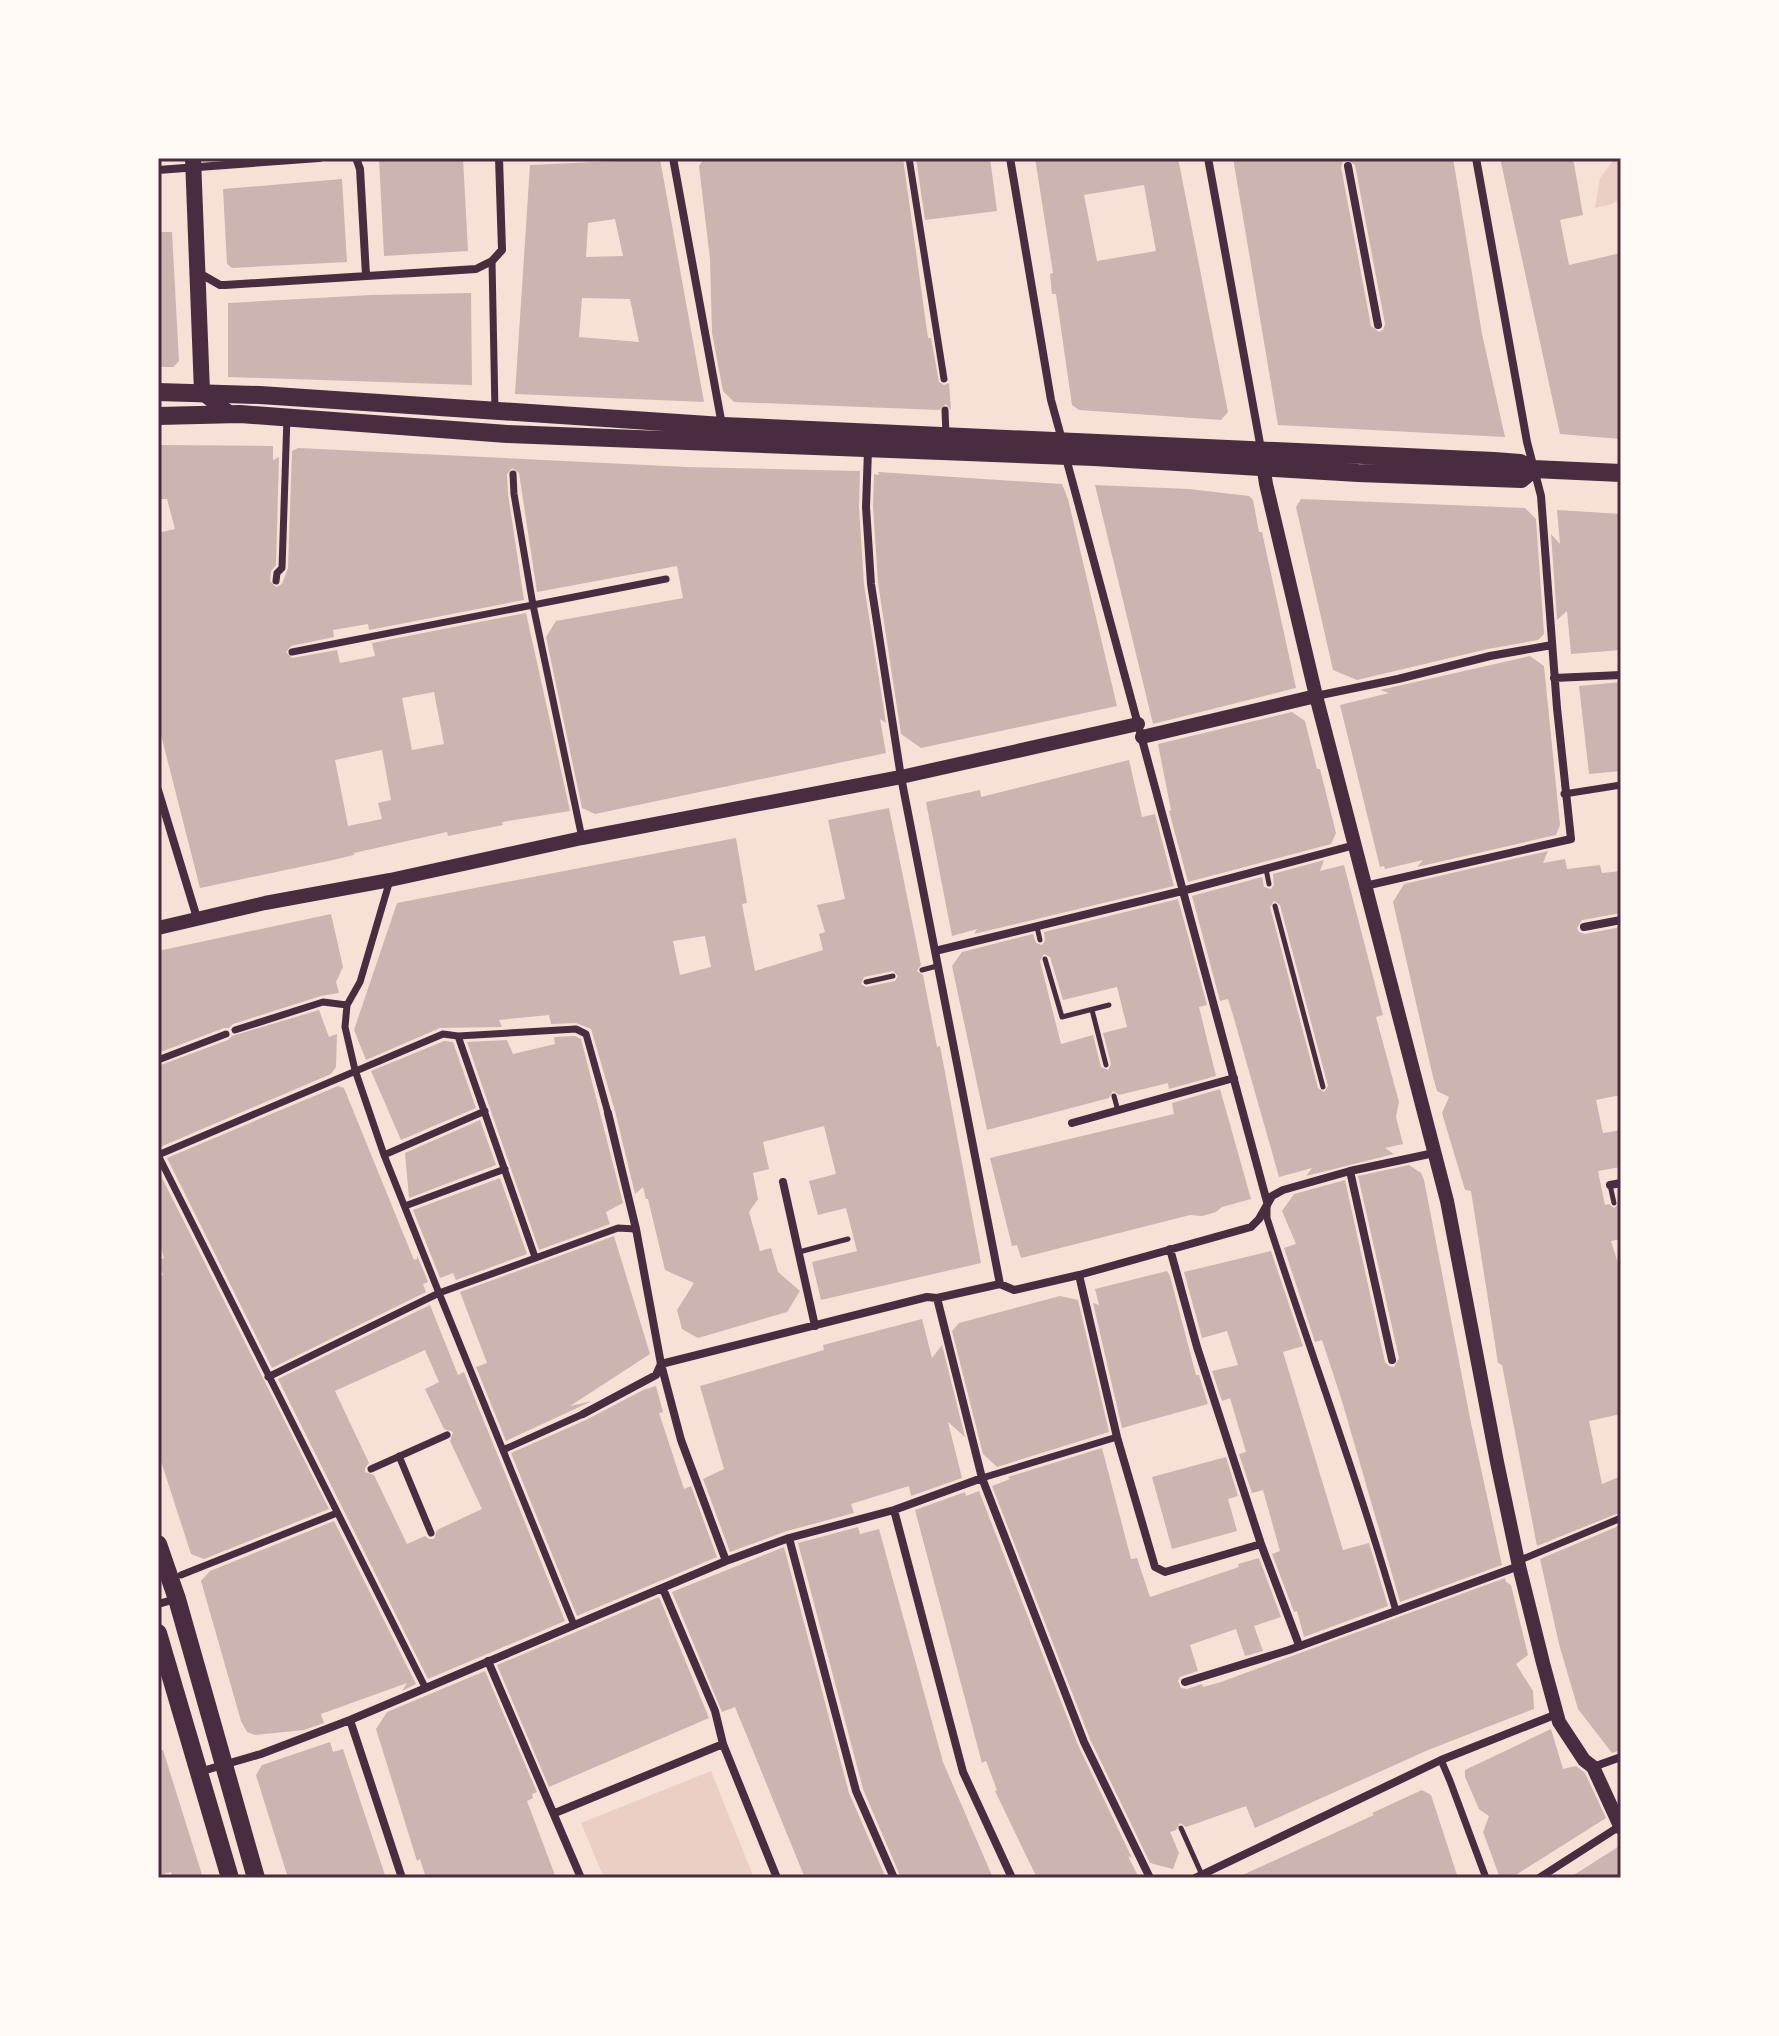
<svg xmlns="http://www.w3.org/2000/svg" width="1779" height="2036" font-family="'Nunito Sans',sans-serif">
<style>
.green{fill:#ebcfc5}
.building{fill:#ccb4b1;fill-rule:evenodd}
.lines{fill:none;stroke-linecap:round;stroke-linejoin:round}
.service{stroke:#4a2c40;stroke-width:5}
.pedestrian{stroke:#4a2c40;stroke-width:7}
.minor{stroke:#4a2c40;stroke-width:8}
.tertiary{stroke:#4a2c40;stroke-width:14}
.secondary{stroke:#4a2c40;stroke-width:16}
.primary{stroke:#4a2c40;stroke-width:18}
.neatline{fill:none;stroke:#4a2c40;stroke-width:3}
</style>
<rect width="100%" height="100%" fill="#f7e1d7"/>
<path class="green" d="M1615 158H1621V198L1612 204 1595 208 1600 178Z
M711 1771 754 1878H604L581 1823Z"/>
<path class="building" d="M379 158H463L468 251 384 256Z
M712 158H903L928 338H931L939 382 944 385 949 383 951 410 946 404 939 410 734 402 723 391 712 333 710 259 699 166 704 159Z
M916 158H990L997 211 925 220Z
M1035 158H1178L1228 412 1221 420 1079 410 1072 405 1056 294H1052L1050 274 1053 273ZM1144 185 1156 251 1097 261 1084 195Z
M1233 158H1453L1482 334 1505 437 1278 425ZM1347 159 1355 165 1385 324 1383 330 1379 332 1371 326 1341 167 1343 161Z
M1500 158H1573L1583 215 1560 220 1569 265 1621 253V439L1560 434Z
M660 159 704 402 515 394 530 165ZM615 219 623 256 586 257 588 223ZM582 298 630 299 639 342 579 337Z
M342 179 347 262 232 268 227 264 223 189Z
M158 232H172L179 361 173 367H158Z
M471 293 472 385 228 377V303L371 295Z
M158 445 273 446V460L279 457 276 565 271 571 270 581 276 587 282 584 288 568 292 451 298 448 687 467 860 471 859 507 864 585 886 723 880 719 886 753 595 814 582 808 546 637 556 621 683 598 677 566 537 592 519 473 512 468 507 474 508 494 524 600 369 630 368 624 333 630 334 637 291 646 286 652 292 658 337 650 340 663 375 656 372 643 526 613 570 811 502 822 503 825 448 836 447 832 354 853V855L333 860 200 888 158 723V533L175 529 167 499H158ZM434 692 444 744 412 750 402 698ZM382 750 391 800 378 803 382 819 348 826 335 760Z
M878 472 1062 484 1068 499 1117 706 921 748 901 734 878 583 873 507 874 474 879 475Z
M1095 485 1189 489 1249 496 1253 500 1259 532H1262L1296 688 1153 724Z
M1301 499 1525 508 1536 519 1544 634 1538 640 1488 649 1357 680 1333 670 1296 507Z
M1557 510 1621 514V650L1571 654 1567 611 1557 620 1551 534 1560 544Z
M1530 656 1544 666 1560 825 1556 835 1417 867 1423 860 1385 869 1384 866 1380 867 1340 705 1389 693 1380 690Z
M1621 682V771L1589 774 1579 686Z
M1292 712 1305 721 1317 769H1320L1336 833 1331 844 1188 882 1169 811 1171 810 1158 744Z
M1129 760 1142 817 1155 814 1174 886 974 934 977 929 952 936 926 802 980 790 981 797Z
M889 808 921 965 917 971 923 975 937 1047 940 1046 981 1263 821 1300 812 1262 857 1251 846 1208 818 1215 809 1181 836 1174 824 1126 763 1142 769 1169 753 1173 758 1199 749 1212 760 1251 771 1248 778 1272 800 1291 787 1312 698 1338 682 1329 677 1310 694 1283 665 1270 648 1199H646L643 1187 635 1194 615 1111 591 1029 576 1023 551 1024 549 1015 499 1020 502 1027 440 1028 366 1060 354 1030 397 903 736 838 747 903 742 904 755 971 823 950 819 934 825 932 817 905 845 899 828 820ZM705 936 711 967 680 975 673 941ZM893 971 898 976 895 981 866 987 861 984 864 977Z
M1548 851 1543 863 1565 859 1567 869 1600 865 1602 873 1621 871V913L1582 920 1577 928 1579 932 1585 934 1621 927V1095L1596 1100 1603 1133 1621 1130V1167L1598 1171 1605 1205 1609 1204 1614 1208 1621 1202V1239L1611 1241 1621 1273V1414L1589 1421 1602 1484 1621 1476V1512L1537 1546 1502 1365 1498 1363 1471 1191 1465 1190 1442 1113 1449 1097 1437 1091 1433 1077 1393 902 1404 884Z
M1324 860 1320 871 1344 865 1383 1015 1376 1017 1399 1102 1396 1117 1403 1144 1385 1148 1394 1154 1306 1176 1312 1168 1279 1177 1233 1015 1228 999 1220 1001 1192 896 1262 877 1264 887 1271 889 1274 885 1273 874ZM1274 901 1280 905 1328 1086 1324 1092 1318 1088 1270 907Z
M1178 899 1207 1005 1199 1007 1216 1076 1169 1089 1168 1083 1119 1095 1113 1091 1109 1098 987 1130 952 966 962 952 1033 934 1036 943 1042 945 1045 941 1044 932ZM1044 954 1050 957 1063 1000 1117 987 1127 1027 1103 1033 1111 1064 1108 1070 1101 1067 1093 1035 1061 1044 1040 961Z
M331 914 343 967 336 982 339 993 321 996 233 1024 229 1028H224L158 1053V951Z
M319 1010 329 1037 337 1034 336 1067 331 1074 158 1148V1066L228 1040 232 1036Z
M575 1036 581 1039 623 1203 606 1212 610 1224 539 1250 467 1042 507 1040 513 1054 555 1044 554 1037Z
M444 1041 453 1042 476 1108 401 1140 371 1071Z
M338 1086 344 1088 414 1260 417 1259V1255L428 1282 423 1284 426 1292 272 1368 167 1158Z
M1220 1089 1251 1199 1222 1207 1216 1212 1202 1216 1190 1215 1021 1258 1017 1245 1012 1246 990 1158 1174 1114 1172 1103Z
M480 1120 496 1165 409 1198 405 1153Z
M1409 1165 1421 1173 1424 1180 1471 1423 1502 1565 1400 1602 1342 1401 1322 1340 1315 1342 1284 1248 1296 1244 1282 1211 1294 1194 1345 1180 1385 1362 1389 1366 1394 1367 1399 1358 1358 1176Z
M158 1170 329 1509 204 1559 191 1554 158 1452V1277L163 1275 158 1261 164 1258 158 1238Z
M500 1178 527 1254 456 1280 453 1273 440 1278 413 1210Z
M614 1236 650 1354 570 1406 592 1401 506 1441 476 1367 487 1363 460 1292Z
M1271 1251 1303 1346 1283 1352 1343 1550 1369 1543 1388 1606 1304 1637 1297 1611 1294 1612 1272 1554 1280 1551 1263 1490 1252 1493 1239 1454 1246 1452 1230 1398 1222 1401 1212 1371 1238 1365 1227 1331 1202 1338 1184 1272Z
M1167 1271 1170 1276 1196 1375H1199L1208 1404 1122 1428 1093 1303 1099 1305 1095 1289Z
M1060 1296 1078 1300 1109 1432 997 1467 983 1454 952 1331 959 1323Z
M430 1305 458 1375 464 1372 565 1621 428 1679 278 1379ZM425 1350 439 1382 425 1389 444 1429 453 1432 450 1441 482 1509 437 1530 434 1539H429L425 1536 407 1544 374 1475 365 1472V1468L369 1463 335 1391Z
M922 1319 932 1358 942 1345 965 1437 948 1422 962 1478 911 1496 909 1486 851 1504 854 1513 787 1531 730 1552 703 1479 724 1469 700 1386 824 1350 823 1345Z
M656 1386 663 1412 659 1413 684 1489 691 1486 717 1557 577 1616 511 1453 586 1420 645 1389Z
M1102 1448 1131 1559 1137 1558 1150 1597 1239 1567 1238 1564 1259 1558 1281 1617 1254 1626 1263 1651 1245 1656 1236 1629 1190 1645 1198 1671 1180 1677 1178 1681 1181 1688 1187 1689 1202 1684 1203 1687 1221 1682 1505 1578 1506 1582 1511 1585 1528 1655 1516 1664 1533 1691 1534 1709 1428 1750 1255 1828 1246 1806 1186 1827 1180 1823 1176 1830 1170 1832 1179 1853 1173 1869 1150 1863 1090 1739 992 1486 1010 1479 1008 1477Z
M1226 1457 1238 1496 1228 1499 1237 1531 1172 1549 1152 1477Z
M979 1491 1078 1745 1132 1858 1128 1856 1139 1878H1037L995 1791 997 1790 986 1761 982 1763 915 1510 965 1492 966 1496Z
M334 1521 416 1684 402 1691 407 1683 321 1714 324 1723 304 1730 255 1735 247 1732 241 1721 201 1581 210 1571Z
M1621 1525V1750L1612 1753 1578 1709 1559 1644 1540 1559Z
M858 1527 860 1534 879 1529 943 1762 993 1878H901L863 1789 798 1543Z
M784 1547 849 1793 886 1878H805L735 1707 722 1712 672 1592Z
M659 1597 709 1718 549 1787 497 1665Z
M485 1671 537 1792 532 1794 533 1798 527 1801 556 1878H426L420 1859 417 1861 376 1729 387 1712Z
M1551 1729 1563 1769 1576 1766 1585 1773 1606 1818 1511 1878H1500L1483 1832 1489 1816 1479 1809 1465 1777V1770Z
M330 1742 333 1752 343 1749 386 1878H288L256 1775 262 1765Z
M158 1750H163L203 1878H173L171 1872 158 1876Z
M1422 1790 1431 1795 1458 1878H1236L1374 1815 1372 1813Z
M1621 1845V1878H1569Z"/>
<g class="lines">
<path class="service" d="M1266 869 1269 884
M1275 906 1323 1087
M1037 927 1040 940
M1045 959 1062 1017 1109 1005
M922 970 937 966
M866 982 893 976
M1092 1010 1106 1065
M1114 1096 1118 1111
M1610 1185 1614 1203
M799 1252 848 1239
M1181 1828 1202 1875"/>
<path class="pedestrian" d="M909 158 944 379
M492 261 495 411
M945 410 946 435
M513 474 514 494 533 605 582 838
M276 581 277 573 282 568 287 417
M292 652 666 579
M1564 794 1621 785
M390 880 360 982 347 1005 345 1027 355 1070 384 1155 439 1293 574 1625
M235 1030 323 1002 347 1005
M458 1036 535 1257
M158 1060 226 1034
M158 1155 425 1687
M158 1155 443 1034 458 1036 576 1029 586 1034 608 1113
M384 1155 485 1111
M1267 1204V1218C1309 1349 1358 1479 1396 1611
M405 1206 505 1169
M268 1377 439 1293 618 1228 636 1229
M503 1450 583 1414
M399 1456 431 1533
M371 1469 447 1435
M982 1478 1117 1437
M1518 1561 1621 1518
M181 1575 337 1513
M1441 1760 1450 1781 1486 1878"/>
<path class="minor" d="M356 158 360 169 366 275
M673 158 722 425
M1010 158 1051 400 1062 440
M1208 158 1261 449
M1348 166 1378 325
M158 170 319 158
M199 273 220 285H225L476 269 492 261 502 250 499 158
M868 450 866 507 871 584 901 777 1000 1284
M1066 458 1267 1202
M1554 678 1621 675
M1316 696 1398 679 1490 656 1552 645
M158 790 197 918
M1365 886 1571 839 1557 708 1541 496 1527 442 1476 158
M1584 927 1621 920
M935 951 1182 891 1355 845
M608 1113 636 1229 661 1364 681 1440 726 1561
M1072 1123 1234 1078
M1350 1171 1392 1360
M783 1182 815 1326
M1610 1185 1621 1183
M1170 1249 1197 1347 1261 1544 1299 1645
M1079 1275 1117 1437 1155 1567 1165 1572 1261 1544
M937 1298 982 1478 1084 1742 1150 1878
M661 1364 927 1297 937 1298 1000 1284 1014 1290 1079 1275 1251 1227 1259 1219 1272 1196 1283 1190 1350 1171 1434 1153
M583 1414 656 1375 661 1364
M894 1510 963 1772 1012 1878
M789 1538 856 1791 894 1878
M663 1589 715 1711 723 1744 777 1878
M158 1604 176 1599
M488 1661 581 1878
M1185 1682 1289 1650 1519 1566
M350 1720 402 1878
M1593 1767 1621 1757
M199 1772 261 1754 350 1720 726 1561 789 1538 894 1510 982 1478
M555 1813 723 1744
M1195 1878 1441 1760 1557 1714
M1539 1878 1620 1826"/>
<path class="tertiary" d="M1262 458 1266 484 1316 696 1447 1201 1497 1462 1519 1566 1543 1663 1559 1722 1584 1760 1593 1767 1621 1828
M1142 737 1316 696
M158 928 265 903 390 880 582 838 901 777 1138 724"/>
<path class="secondary" d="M193 158 202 392 230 414"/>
<path class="primary" d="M158 392 260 395 723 426 1494 461 1520 463 1533 469 1621 473
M158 416 240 414 507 434 1094 457 1358 473 1521 479 1533 469
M158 1544 177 1599 256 1878
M158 1633 230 1878"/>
</g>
<rect width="1779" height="2036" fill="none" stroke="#fffaf5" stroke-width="320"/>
<rect x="160" y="160" width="1459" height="1716" class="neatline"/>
</svg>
